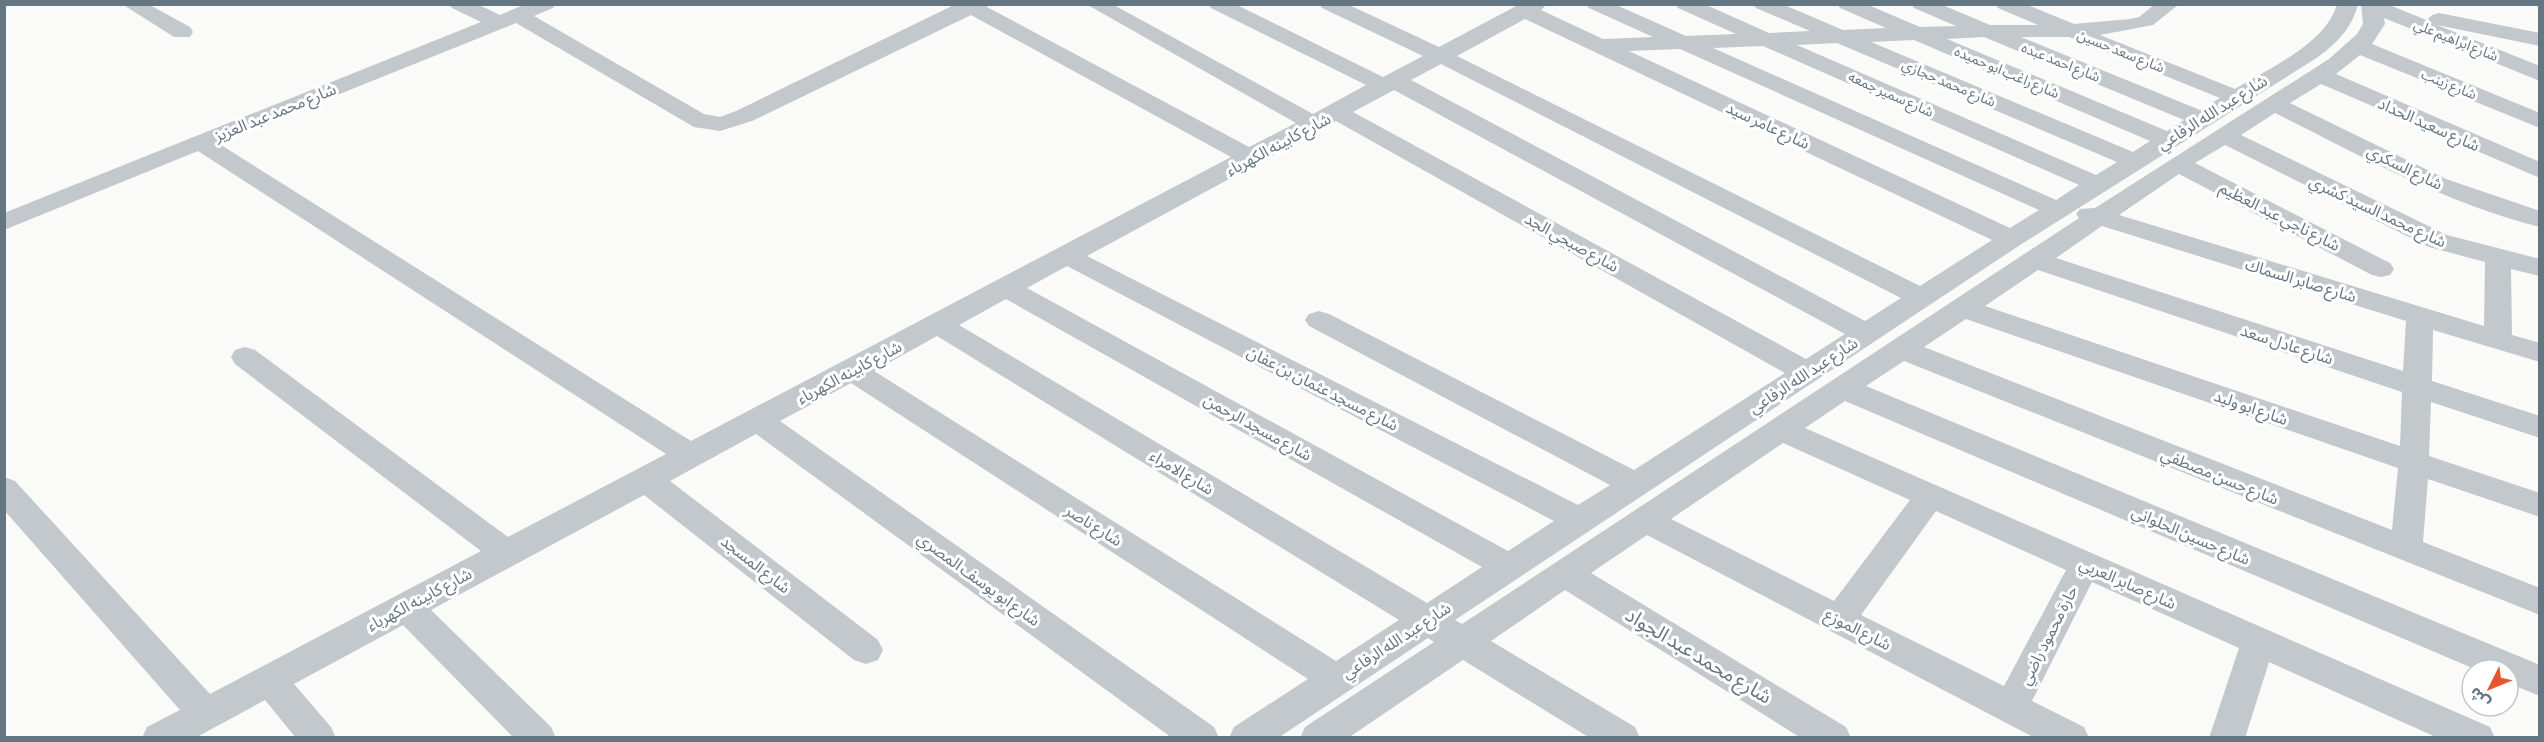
<svg xmlns="http://www.w3.org/2000/svg" width="2544" height="742" font-family="'Asap Condensed','Noto Sans Arabic',sans-serif">
<style>
.lines{fill:none;stroke-linecap:round;stroke-linejoin:round}
.minor{fill:#c3c8cc;fill-rule:evenodd}
.labels{text-anchor:middle;dominant-baseline:central;stroke-width:6;stroke-linejoin:round;paint-order:stroke}
.far-street-label{font-size:14px;fill:#657683;stroke:#fff}
.street-label{font-size:16px;fill:#657683;stroke:#fff}
.near-street-label{font-size:20px;fill:#657683;stroke:#fff}
</style>
<rect width="100%" height="100%" fill="#fafaf8"/>
<g class="lines">
<path class="minor" d="M122 4H148L190 27 193 32 190 37H174Z
M449 4H477L500 15 526 4H556L553 8 534 16 704 114 720 117 736 111 956 4H988L987 7 1249 147 1296 123 1086 4H1112L1313 114 1366 85 1211 8 1208 4H1235L1383 77 1423 56 1322 8 1319 4H1347L1439 47 1520 4H1547L1541 10 1603 39 1653 37 1589 8 1586 4H1614L1686 36 1736 34 1678 8 1675 4H1704L1769 33 1810 31 1756 8 1753 4H1782L1843 30 1886 28 1840 8 1837 4H1866L1920 27 1956 26 1914 8 1911 4H1940L1990 25H2038L1998 8 1995 4H2025L2074 24 2130 19 2139 17 2155 4H2179L2153 25 2100 35 2235 89C2269 68 2326 44 2337 4H2358C2352 28 2337 43 2318 57L2020 245 1455 620 1462 624 2079 218 2076 214 2080 209 2095 208 2329 59 2357 34 2363 24 2361 4H2387L2431 22 2428 19 2432 15 2439 13 2540 33V46L2437 25 2540 66V81L2384 18 2385 24 2372 44 2540 113V128L2360 55 2336 74 2540 162V178L2321 84 2290 103 2446 179 2540 211V227C2445 203 2361 156 2275 113L2241 135 2447 235 2540 259V276L2511 269 2512 335 2540 343V362L2433 330 2432 381 2540 416V438L2431 402 2429 456 2540 493V517L2428 479 2423 542 2540 588V615L1904 361 1866 386 2540 665V696L2508 683V670H2477L1845 401 1805 428 2490 727 2495 738H2438L2269 662 2245 738H2209L2239 648 2092 582 2032 701 2084 727 2089 738H2035L1647 535 1591 573 1846 727 1851 738H1801L1565 590 1491 641 1635 727 1640 738H1590L1463 660 1348 738H1300L1305 727 1434 642 1428 638 1278 738H1229L1234 727 1308 679 851 383 780 421 1214 727 1219 738H1172L756 434 670 481 878 640 883 650 878 660 866 664 854 660 644 495 431 610 551 727 556 738H514L403 625 294 684 331 727 336 738H296L265 700 195 738H142L147 727 180 710 4 510V477L15 481 210 694 481 551 235 364 231 357 235 350 245 347 255 350 508 537 666 454 198 151 4 230V213L481 22 452 8ZM971 15 1231 157 691 441 218 143 516 23 694 127 720 131 752 121ZM1525 19 1992 240 1920 286 1457 56ZM1984 37 2184 120 2167 131 1947 39ZM2021 37H2069L2220 98 2200 110ZM1914 40 2150 141 2133 152 1871 42ZM1837 43 2117 162 2096 175 1797 45ZM1763 46 2079 185 2056 200 1713 48ZM1680 49 2039 210 2010 228 1629 51ZM1441 64 1901 298 1865 321 1411 80ZM1394 90 1845 334 1806 359 1353 112ZM1336 121 1785 373 1634 470 1329 314 1319 311 1309 314 1305 320 1309 326 1610 485 1578 505 1087 256ZM2225 145 2429 247 2485 262 2484 326 2119 215 2179 174 2372 275 2381 277 2390 275 2394 269 2390 263 2195 163ZM2102 226 2406 321 2403 371 2056 258ZM1067 266 1554 521 1508 551 1027 288ZM2038 270 2402 392 2400 446 1985 306ZM1006 299 1482 567 1427 603 959 325ZM1966 319 2398 468 2392 530 1924 347ZM937 336 1399 620 1336 661 874 371ZM1783 443 1910 500 1834 601 1671 519ZM1936 511 2066 570 2004 686 1861 615Z"/>
</g>
<g class="labels">
<g class="far-street-label">
<text transform="translate(2456 40) rotate(22)">شارع ابراهيم علي</text>
<text transform="translate(2121 51) rotate(22)">شارع سعد حسين</text>
<text transform="translate(2061 62) rotate(22)">شارع احمد عبده</text>
<text transform="translate(2007 72) rotate(23)">شارع راغب ابو حميده</text>
<text transform="translate(1949 83) rotate(23)">شارع محمد حجازي</text>
<text transform="translate(2449 84) rotate(22)">شارع زينب</text>
<text transform="translate(1891 94) rotate(24)">شارع سمير جمعه</text>
</g>
<g class="street-label">
<text transform="translate(275 112) rotate(-22)">شارع محمد عبد العزيز</text>
<text transform="translate(2212 112) rotate(-32)">شارع عبد الله الرفاعي</text>
<text transform="translate(2429 124) rotate(24)">شارع سعيد الحداد</text>
<text transform="translate(1768 125) rotate(25)">شارع عامر سيد</text>
<text transform="translate(1278 144) rotate(-28)">شارع كابينه الكهرباء</text>
<text transform="translate(2405 167) rotate(26)">شارع السكري</text>
<text transform="translate(2378 211) rotate(25)">شارع محمد السيد كشري</text>
<text transform="translate(2280 216) rotate(27)">شارع ناجي عبد العظيم</text>
<text transform="translate(1572 242) rotate(29)">شارع صبحي الجد</text>
<text transform="translate(2301 280) rotate(17)">شارع صابر السماك</text>
<text transform="translate(2287 344) rotate(18)">شارع عادل سعد</text>
<text transform="translate(849 372) rotate(-28)">شارع كابينه الكهرباء</text>
<text transform="translate(1803 375) rotate(-33)">شارع عبد الله الرفاعي</text>
<text transform="translate(1323 388) rotate(27)">شارع مسجد عثمان بن عفان</text>
<text transform="translate(2251 407) rotate(19)">شارع ابو وليد</text>
<text transform="translate(1258 427) rotate(29)">شارع مسجد الرحمن</text>
<text transform="translate(1182 472) rotate(31)">شارع الامراء</text>
<text transform="translate(2220 476) rotate(22)">شارع حسن مصطفي</text>
<text transform="translate(1094 525) rotate(32)">شارع ناصر</text>
<text transform="translate(2191 535) rotate(23)">شارع حسين الحلواني</text>
<text transform="translate(756 564) rotate(38)">شارع المسجد</text>
<text transform="translate(979 579) rotate(36)">شارع ابو يوسف المصري</text>
<text transform="translate(2128 583) rotate(24)">شارع صابر العربي</text>
<text transform="translate(419 599) rotate(-28)">شارع كابينه الكهرباء</text>
<text transform="translate(1858 629) rotate(27)">شارع الموزع</text>
<text transform="translate(2048 635) rotate(-63)">حارة محمود راضي</text>
<text transform="translate(1396 640) rotate(-33)">شارع عبد الله الرفاعي</text>
</g>
<g class="near-street-label">
<text transform="translate(1699 655) rotate(31)">شارع محمد عبد الجواد</text>
</g>
</g>
<rect width="2544" height="742" fill="none" stroke="#657683" stroke-width="12"/>
<g transform="translate(2490 688) rotate(227)"><circle r="28" fill="#ffffff" stroke="#c1c8cd" stroke-width="1.5"/>
<path d="M0-4.5L10 22L0 15L-10 22Z" fill="#e4572e"/>
<text y="-9" font-size="16" font-weight="bold" text-anchor="middle" fill="#657683">ش</text>
</g>
</svg>
